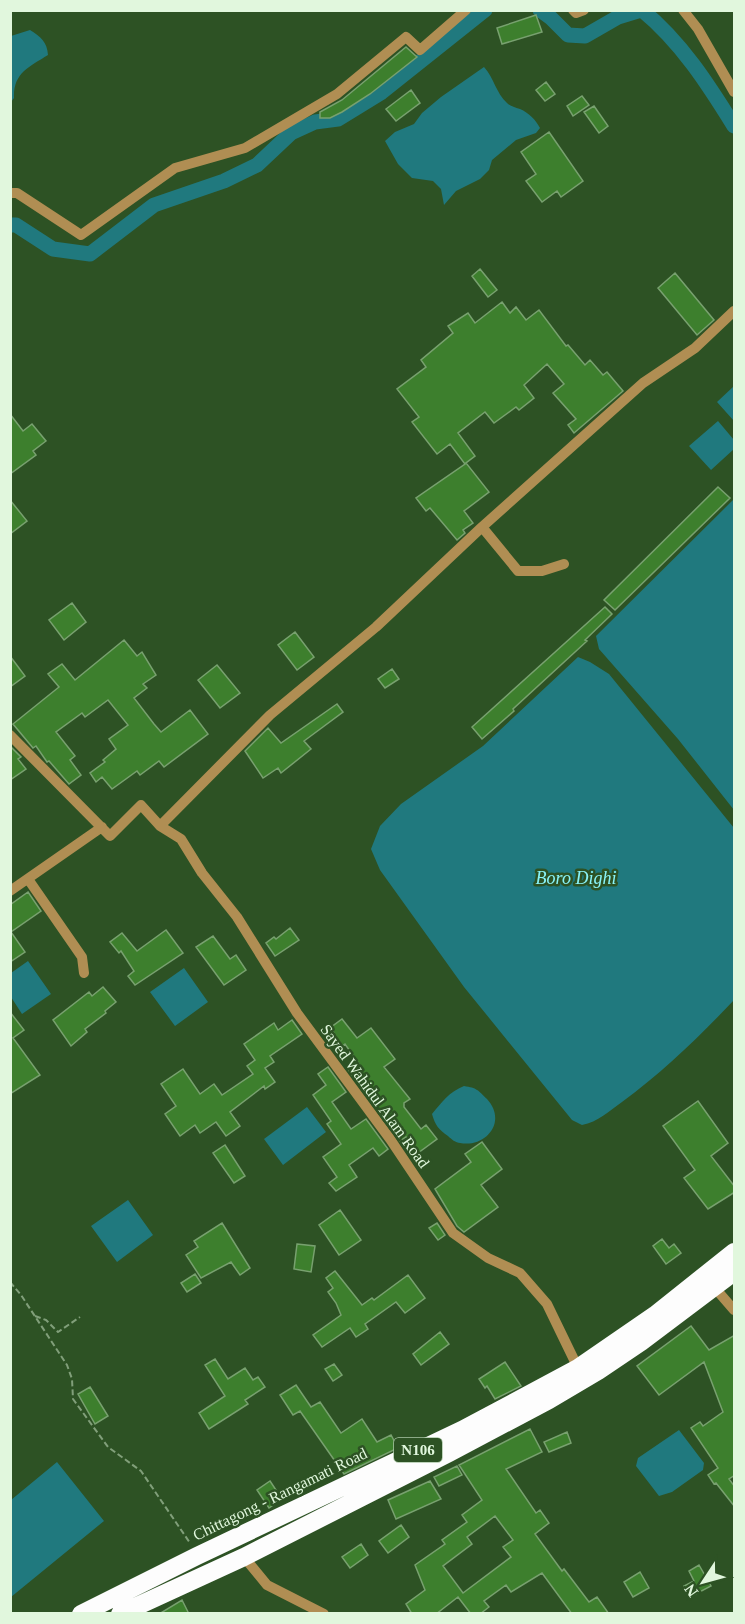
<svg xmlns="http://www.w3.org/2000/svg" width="745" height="1624" font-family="'Times New Roman',serif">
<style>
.water{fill:#20797e}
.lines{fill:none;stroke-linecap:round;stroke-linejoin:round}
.canal{stroke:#20797e;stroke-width:15}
.building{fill:#3d7f2d;stroke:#78a16f;stroke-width:1.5;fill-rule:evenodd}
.path{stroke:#819f7a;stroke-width:2;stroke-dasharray:6 3;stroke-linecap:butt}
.street{stroke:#b08e53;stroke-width:10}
.highway{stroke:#fdfdfd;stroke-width:18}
.labels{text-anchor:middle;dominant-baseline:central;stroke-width:5;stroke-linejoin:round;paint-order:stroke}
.shield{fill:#2d5224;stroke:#abc6a6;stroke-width:1.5}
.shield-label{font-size:15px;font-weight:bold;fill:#e1f7dd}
.street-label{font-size:16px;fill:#e1f7dd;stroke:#2d5224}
.water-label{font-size:18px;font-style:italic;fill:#89f3f8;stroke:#2d5224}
</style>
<rect width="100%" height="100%" fill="#2d5224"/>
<path class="water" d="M30 30C41 37 47 42 48 55 29 67 13 73 14 98L11 102V36Z
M484 67C494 78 496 93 507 103 510 106 515 107 520 109 529 113 535 119 540 128L536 133 516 140 492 160 489 170 480 179 456 191 444 205 441 189 433 181 412 178 398 164 385 141 395 132 414 124 422 113 441 97Z
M734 386V421L717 402Z
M718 421 734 440V449L711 470 689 446Z
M734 499V810L678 739 599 649 596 636Z
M578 657 590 662 609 674 734 828V1000C699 1037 663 1072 622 1102 609 1111 598 1122 582 1125L572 1120 464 987 380 870 371 849 380 826 401 804 483 746Z
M28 961 51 994 22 1014 11 997V973Z
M184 968 208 1002 175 1026 150 992Z
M464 1086C477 1088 478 1090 487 1099 508 1122 485 1148 460 1143 456 1143 451 1139 448 1136 439 1130 435 1125 432 1114 442 1102 449 1092 464 1086Z
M307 1107 326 1132 283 1165 264 1139Z
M128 1200 153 1235 117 1262 91 1226Z
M679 1430 704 1463 703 1470 672 1492 659 1496 636 1466 638 1458Z
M57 1462 104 1521 11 1597V1500Z"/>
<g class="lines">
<path class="canal" d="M540 10 551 18 568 35 585 36 618 17 641 10
M642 10C681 42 708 84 734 126
M10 225H16L53 249 90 254 154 205 224 181 257 165 291 133 315 122 338 119 382 92 485 10"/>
</g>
<path class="building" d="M536 15 542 32 502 44 497 28Z
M406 47 417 57 370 94 342 112 330 118H320V112L342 100Z
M546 82 555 94 545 101 536 90Z
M411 90 420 103 396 121 386 109Z
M582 96 589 105 573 116 567 106Z
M594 106 608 126 599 133 584 112Z
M549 132 583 181 561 197 557 191 542 202 526 181 536 174 521 152Z
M480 269 497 290 488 297 472 276Z
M675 273 714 320 697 335 658 288Z
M502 302 510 313 516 307 526 320 539 310 566 346 568 345 585 365 590 360 603 375 607 372 623 391 574 433 568 425 576 419 553 393 564 384 547 364 524 385 534 398 519 410 516 407 494 423 485 412 458 433 475 456 466 463 489 492 464 511 473 523 463 530 465 533 457 540 430 508 426 511 416 498 465 464 450 444 437 454 412 422 419 417 397 389 426 367 421 360 453 333 448 326 468 313 475 323Z
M10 414 23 431 32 424 46 441 33 451 36 455 10 474Z
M718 487 730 498 615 610 604 600Z
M10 500 27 521 10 534Z
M72 603 86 622 64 640 49 620Z
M605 607 612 614 585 640 587 641 513 709 514 711 482 739 472 727Z
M295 632 314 657 297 670 278 645Z
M124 640 137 656 142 652 156 675 143 684 147 688 134 698 154 724 161 732 190 710 208 734 164 767 159 761 140 775 137 771 112 789 102 777 96 782 90 773 105 762 103 760 116 749 109 739 128 725 108 700 85 717 82 713 56 732 75 756 70 760 81 775 69 784 49 761 47 762 36 746 33 748 13 724 59 687 48 674 62 664 75 680Z
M10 656 25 676 10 687Z
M217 665 240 693 220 708 198 680Z
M392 669 399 679 385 688 378 679Z
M337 704 343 712 304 741 311 749 281 773 278 768 263 778 245 751 268 728 281 743Z
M10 746 21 757 18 759 26 769 10 780Z
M28 892 41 911 11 932 25 952 10 962V905Z
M290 928 299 940 275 956 266 943 274 937 276 939Z
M166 930 183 953 135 985 128 976 134 971 121 951 119 953 110 942 122 933 137 951Z
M213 936 230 959 236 955 246 970 224 985 196 947Z
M103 987 116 1002 105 1011 106 1013 85 1029 87 1032 71 1046 53 1020 89 992 92 996Z
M10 1012 24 1030 13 1038 40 1075 10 1094Z
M342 1019 357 1038 371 1028 395 1059 384 1067 410 1099 404 1103V1107L421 1129 426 1125 437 1139 418 1153 406 1137 400 1141 370 1100 374 1097 362 1081 358 1083 349 1071 359 1064 345 1044 336 1051 326 1038 334 1033 330 1028Z
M292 1020 302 1034 270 1056 274 1062 265 1068 275 1082 265 1089 264 1086 230 1112 240 1126 226 1136 216 1122 200 1133 195 1125 180 1136 165 1114 176 1106 161 1084 183 1069 200 1094 214 1084 222 1095 253 1074 247 1066 255 1060 244 1044 274 1023 278 1030Z
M328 1067 346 1092 332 1102 351 1129 366 1119 388 1149 379 1156 373 1148 349 1165 357 1177 336 1191 329 1183 337 1177 323 1157 341 1144 327 1124 331 1121 313 1095 326 1085 318 1074Z
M698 1101 728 1143 711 1156 735 1187V1192L708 1209 684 1178 695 1170 663 1126Z
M482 1142 502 1169 481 1185 498 1207 464 1232 457 1226 435 1189 471 1162 465 1154Z
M225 1145 245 1176 234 1183 213 1153Z
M340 1210 361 1240 339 1255 319 1225Z
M222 1223 250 1268 240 1275 231 1262 201 1278 186 1255 198 1247 194 1241Z
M437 1223 445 1235 438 1240 429 1228Z
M662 1239 669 1248 674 1244 681 1253 666 1264 653 1246Z
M297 1244 315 1246 311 1272 294 1269Z
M335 1271 362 1305 372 1298 374 1300 408 1275 425 1298 405 1313 396 1302 365 1324 368 1329 356 1337 350 1328 322 1347 313 1335 341 1315 336 1303 328 1292 333 1288 326 1278Z
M195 1274 201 1283 187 1292 181 1283Z
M691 1326 709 1350 735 1335V1475L729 1479 735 1487V1507L716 1483 714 1484 708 1475 718 1468 691 1428 700 1422 703 1426 723 1412 704 1362 659 1395 637 1366Z
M440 1332 449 1344 421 1365 413 1354Z
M215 1359 228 1379 245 1368 253 1380 258 1377 265 1387 245 1400 248 1404 209 1429 199 1413 225 1396 205 1365Z
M505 1362 521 1386 495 1399 487 1386 485 1388 479 1379Z
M334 1364 342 1375 333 1381 325 1369Z
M296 1385 311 1407 320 1402 341 1433 362 1419 377 1442 391 1435 398 1448 344 1474 300 1411 293 1415 280 1395Z
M90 1387 108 1416 95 1424 78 1394Z
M530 1429 542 1452 506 1469 536 1513 540 1510 549 1523 535 1534 562 1571 564 1569 589 1602 597 1597 609 1614H572L542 1573 511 1592 506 1585 484 1601 489 1607 480 1614H471L458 1597 436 1614H412L406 1604 425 1590 415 1565 445 1544 442 1540 467 1522 462 1515 482 1500 459 1465ZM495 1516 513 1540 503 1547 511 1557 463 1593 443 1566 472 1544 467 1537Z
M567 1432 571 1443 549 1452 544 1442Z
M457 1466 462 1475 439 1486 434 1477Z
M270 1481 282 1499 269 1508 257 1490Z
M430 1481 441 1499 396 1519 388 1500Z
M401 1525 409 1537 388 1553 379 1541Z
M361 1544 368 1555 350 1568 342 1557Z
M699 1565 711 1586 690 1597 684 1586 694 1581 689 1571Z
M640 1572 649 1588 633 1597 624 1582Z
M182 1600 189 1614H159Z"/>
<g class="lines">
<path class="path" d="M10 1282 21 1295 67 1365 72 1379 73 1399 108 1447 141 1471 190 1543
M35 1316 46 1320 58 1332 80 1317"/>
<path class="street" d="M573 10 576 13 584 10
M683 10 698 29 734 92
M10 193H17L81 235 175 168 245 148 337 94 406 37 420 50 466 10
M482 527 518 571H542L564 564
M10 735 110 836 141 805 160 826 270 715 376 627 482 527 643 383 695 348 734 311
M160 826 181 839 202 873 237 917 297 1013 390 1139 453 1233 488 1258 520 1273 547 1304 578 1368
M28 879 82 957 84 973
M10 891 102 827
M715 1288 734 1310
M244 1557 267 1585 324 1614"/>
<path class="highway" d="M81 1614 197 1556 462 1430 578 1368 655 1315 734 1252
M120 1614 244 1557 449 1453 549 1400 598 1371 641 1342 734 1272"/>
</g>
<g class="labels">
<rect class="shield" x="394" y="1438" width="48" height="24" rx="4.5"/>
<g class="shield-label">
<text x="418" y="1450">N106</text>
</g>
<g class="street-label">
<text transform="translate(375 1096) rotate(54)">Sayed Wahidul Alam Road</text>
<text transform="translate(280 1494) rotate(-26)">Chittagong - Rangamati Road</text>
</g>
<g class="water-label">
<text x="576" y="878">Boro Dighi</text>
</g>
</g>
<rect width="745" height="1624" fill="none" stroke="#e1f7dd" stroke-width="24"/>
<g transform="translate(703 1582) rotate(234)" stroke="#2d5224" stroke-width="4.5" paint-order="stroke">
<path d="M0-4.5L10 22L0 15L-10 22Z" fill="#e1f7dd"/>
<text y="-9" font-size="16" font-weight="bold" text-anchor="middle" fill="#e1f7dd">N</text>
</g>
</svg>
